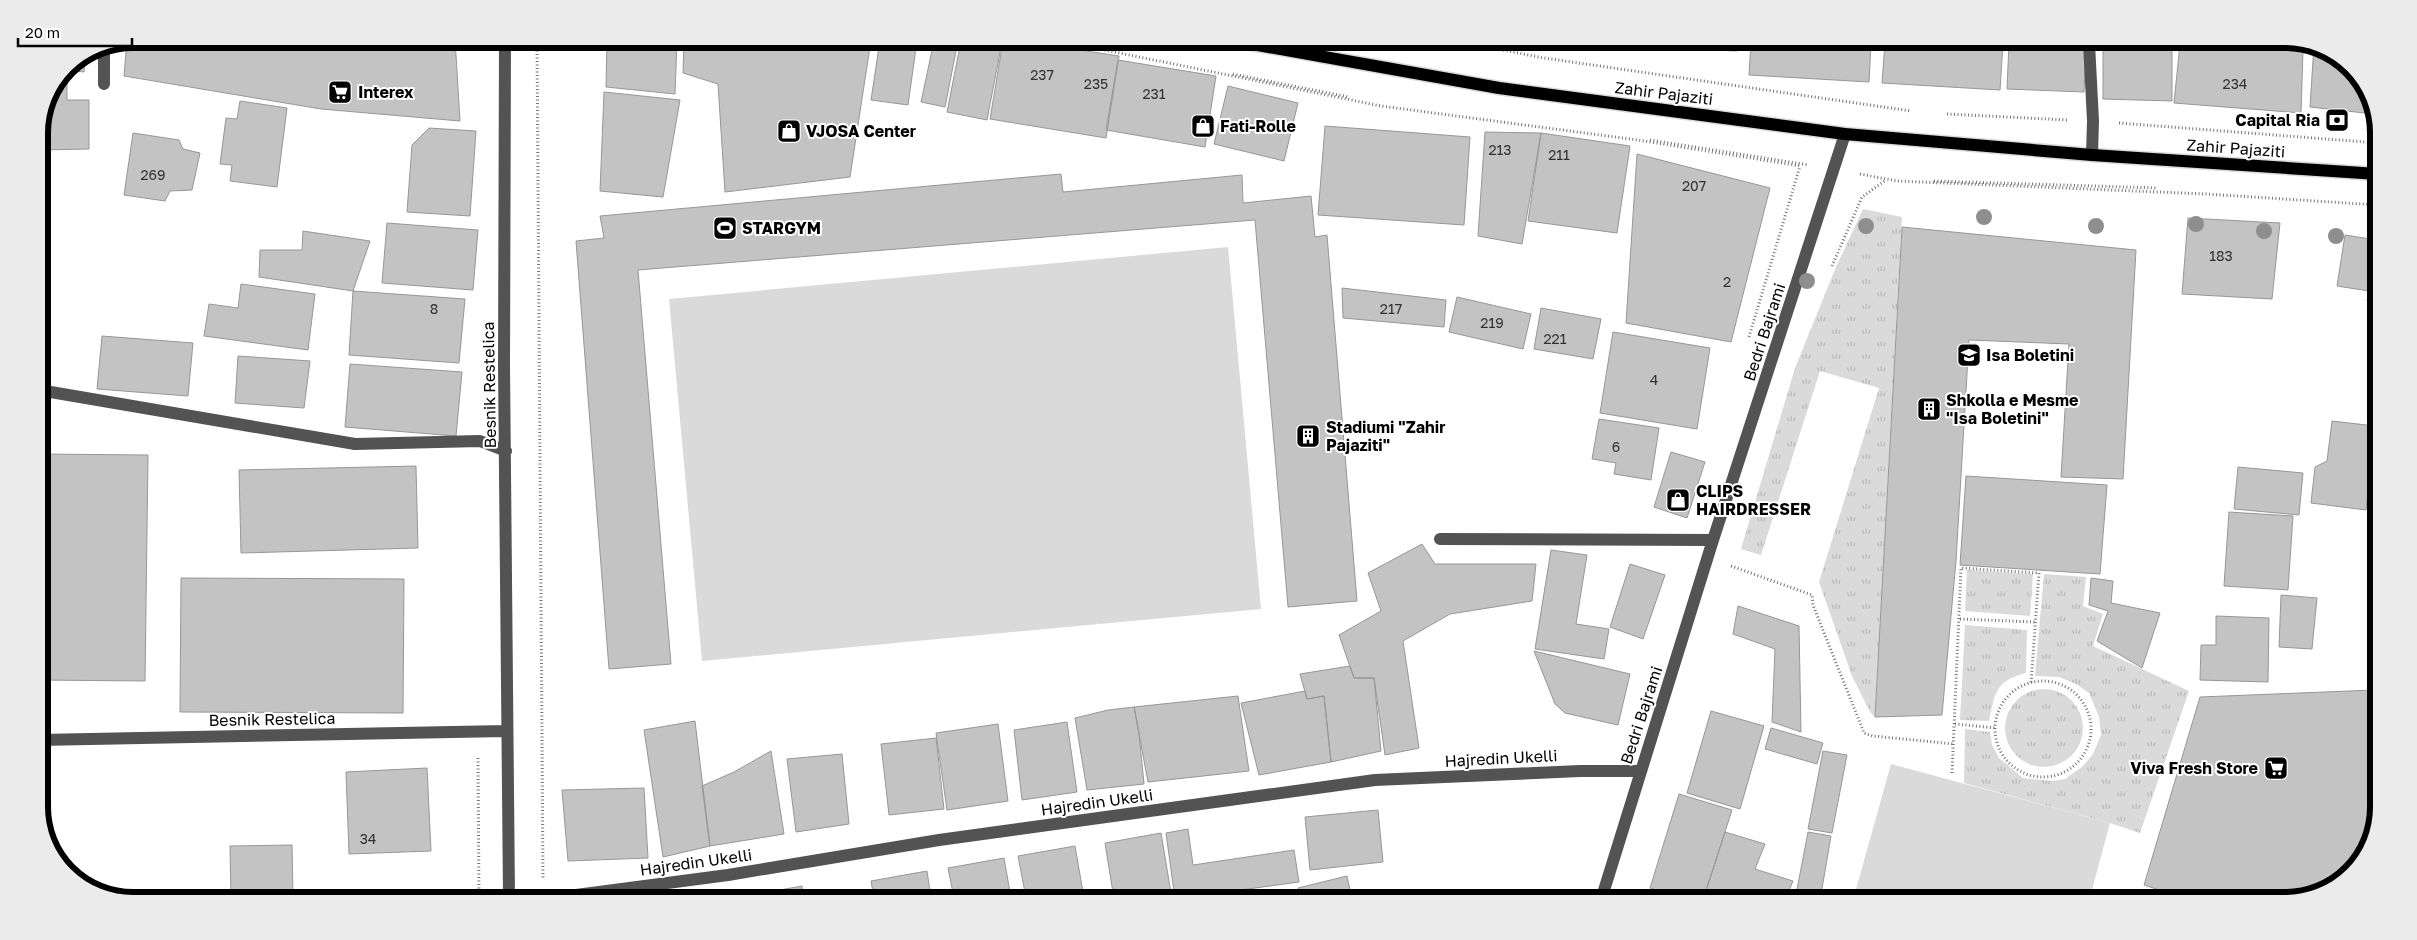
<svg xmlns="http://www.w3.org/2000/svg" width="2417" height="940" font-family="'Golos Text',sans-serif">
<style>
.grass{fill:url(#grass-tufts)}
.garden{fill:#dadada}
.building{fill:#c3c3c3;stroke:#979797}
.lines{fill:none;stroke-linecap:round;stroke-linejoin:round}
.major-casing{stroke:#dbdbdb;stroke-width:15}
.path{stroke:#757575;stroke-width:3;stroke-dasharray:1 2.5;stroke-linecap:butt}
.minor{stroke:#535353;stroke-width:12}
.major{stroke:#000;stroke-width:12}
.tree{fill:#8e8e8e}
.labels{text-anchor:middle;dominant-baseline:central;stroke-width:4;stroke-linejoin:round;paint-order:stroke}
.number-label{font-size:14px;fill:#313131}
.poi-label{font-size:16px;font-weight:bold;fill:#000;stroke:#fff;text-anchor:start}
.street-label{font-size:16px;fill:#000;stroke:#fff}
.rim{fill:none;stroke:#000;stroke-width:6}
</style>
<defs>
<pattern id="grass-tufts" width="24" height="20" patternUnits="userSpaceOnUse" patternTransform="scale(1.25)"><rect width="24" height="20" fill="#dadada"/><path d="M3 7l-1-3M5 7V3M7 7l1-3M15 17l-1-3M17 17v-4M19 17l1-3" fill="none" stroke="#b9b9b9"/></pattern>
</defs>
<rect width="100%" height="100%" fill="#fff"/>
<path class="grass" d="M1863 209 1902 217 1875 717 1870 712 1852 676 1819 582 1879 388 1820 371 1761 555 1741 549 1795 368 1836 267Z
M1967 570 2033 574 2030 616 1965 611Z
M2044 574 2086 577 2083 606 2103 614 2093 646 2189 691 2140 833 2110 823 1964 783 1965 729 1990 732 1992 745 1999 758 2023 778 2052 781 2065 779 2083 766 2093 754 2101 735 2099 717 2089 693 2076 684 2059 677 2035 676Z
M1965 625 2027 630 2026 673C1995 681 1995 693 1989 721L1960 720Z
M2005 728a39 39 0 1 1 78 0a39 39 0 1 1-78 0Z"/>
<path class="garden" d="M1228 247 1261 609 702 661 669 299Z
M1891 764 2110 823 2089 901 1853 900Z"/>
<path class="building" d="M132 39H455L460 121 321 109 124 76 127 40Z
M607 40H677L675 94 606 87Z
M684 40H871L850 177 725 192 718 84 683 73Z
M880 40 917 41 908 105 871 100Z
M934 41H958L945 107 921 102Z
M961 41 1001 47 987 120 947 112Z
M1003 41H1021L1119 56 1106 138 990 119Z
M1683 42H1738L1737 51 1683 49Z
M1751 42 1871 43 1869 82 1749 75Z
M1885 43H2003L2000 90 1882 83Z
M2009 43H2086L2084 92 2007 89Z
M2103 43H2172V101L2103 99Z
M2180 44 2303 50 2301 113 2174 103Z
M2314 45H2317L2359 75 2374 114 2310 107Z
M86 53 84 72 64 70 66 66Z
M1118 60 1216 76 1205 147 1106 130Z
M58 83H67V100H89V149L39 150V126Z
M1228 86 1298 103 1284 161 1214 144Z
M604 92 680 100 663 197 600 191Z
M240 101 287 108 277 187 230 181 232 165 220 164 226 118 237 119Z
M1325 126 1470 137 1464 225 1318 215Z
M429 128 476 131 470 216 407 212 412 145Z
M1485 132 1541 133 1522 244 1478 236Z
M133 133 179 140 183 149 200 153 192 190 170 191 165 201 124 195Z
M1541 133 1630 146 1617 233 1528 221Z
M1637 154 1770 188 1731 342 1626 323Z
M1061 174 1063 192 1242 175 1243 203 1311 196 1315 237 1327 235 1357 601 1288 607 1255 220 638 270 671 664 609 669 576 241 604 238 600 216Z
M2188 218 2280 223 2272 299 2182 294Z
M387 223 478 230 473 290 382 283Z
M1902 227 2136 250 2123 479 2061 477 2069 344 1969 340 1956 561 1942 715 1875 717Z
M303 231 370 241 353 291 259 277 260 250H302Z
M2345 235 2377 240V303L2367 301 2369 291 2337 286Z
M241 284 315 294 308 350 204 336 209 304 238 308Z
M1342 288 1446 300 1444 327 1343 318Z
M353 291 465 299 459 363 349 355Z
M1457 297 1531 314 1523 349 1449 332Z
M1541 308 1601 319 1593 359 1534 349Z
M1613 332 1710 348 1697 429 1600 413Z
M102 336 193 343 188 396 97 389Z
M238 356 310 361 304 408 235 403Z
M350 364 462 372 456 436 345 427Z
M1599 419 1659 428 1651 480 1614 474 1616 463 1592 459Z
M2332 421 2375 426 2366 510 2311 503 2315 467 2327 461Z
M1671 452 1705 462 1687 518 1654 507Z
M39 454 148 455 145 681 39 680Z
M416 466 418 548 241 553 239 470Z
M2238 467 2303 473 2299 515 2234 509Z
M1966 476 2107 485 2100 574 1960 565Z
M2229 512 2293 516 2288 590 2224 586Z
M1422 544 1435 564H1536L1532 601 1450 614 1403 641 1419 748 1385 755 1374 678H1354L1339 635 1381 611 1368 573Z
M1551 550 1587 555 1576 624 1609 629 1604 659 1535 649Z
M1630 564 1665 575 1643 639 1610 627Z
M181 578 404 579 403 713 180 712Z
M2091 578 2113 581 2111 603 2160 613 2142 668 2097 641 2108 611 2089 605Z
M2281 595 2317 598 2312 649 2279 647Z
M1738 606 1799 626 1801 732 1772 722 1775 649 1733 634Z
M2216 616 2269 618 2268 682 2200 680 2201 645H2216Z
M1534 651 1630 674 1618 725 1565 713 1555 704Z
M1350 666 1354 678H1374L1381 751 1331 762 1324 696 1307 699 1300 674Z
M2374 690 2373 838 2337 885 2285 901H2192L2144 885 2200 697Z
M1305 691 1307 699 1324 696 1331 762 1259 775 1241 703Z
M1238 696 1249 771 1148 782 1134 707Z
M1134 707 1139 733 1144 784 1087 790 1075 718 1108 710Z
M1711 711 1764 726 1740 809 1687 793Z
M695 721 710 846 663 857 644 730Z
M1067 722 1077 792 1022 800 1014 730Z
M998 724 1008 801 947 810 936 733Z
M1771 728 1823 743 1817 764 1765 749Z
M936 738 944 809 889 815 881 744Z
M771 751 784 834 710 846 702 786 734 772Z
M1823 751 1847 755 1832 833 1808 829Z
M842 754 849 824 796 832 787 759Z
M427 768 431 851 349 854 346 772Z
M644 788 648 858 568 861 562 790Z
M1679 794 1732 810 1703 900H1686L1650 888Z
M1378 810 1383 862 1310 870 1305 817Z
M1188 829 1193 865 1294 850 1299 882 1175 899 1166 833Z
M1725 832 1765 844 1755 869 1793 881 1785 900H1703Z
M1808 832 1831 836 1820 900H1795Z
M1161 833 1172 899H1114L1105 843Z
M292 845 293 897H231L230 846Z
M1075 846 1084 898H1026L1018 856Z
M1004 858 1011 898H954L948 868Z
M927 871 931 898H874L871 881Z
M1347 876 1352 899H1301L1298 888Z
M802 886 804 898H746V896Z
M1434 893 1436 899H1408Z"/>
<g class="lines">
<g class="major-casing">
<path id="major" d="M1235 41 1499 88 1845 134 2092 155 2378 174"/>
</g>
<path class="path" d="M537 40 543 879
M1060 41 1381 106 1638 140 1801 166
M1073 41 1097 46
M1462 42 1544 58 1911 111
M1233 74 1349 97
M1947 114 2068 120
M2119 123 2378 143
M1650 140 1809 165
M1860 174 1897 181 2206 194 2377 205
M1934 181 2157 188
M1832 266 1862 197 1886 180
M1749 337 1800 166
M1731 566 1812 595 1813 605 1864 733 1873 736 1954 744
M1960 619 2035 622
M1995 729a48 48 0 1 1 96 0a48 48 0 1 1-96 0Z
M1955 724 1996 728
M478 758 479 897
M1952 773 1961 568 2039 573 2031 683"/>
<path class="minor" d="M505 40 504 366 509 897
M2089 43 2093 121 2092 155
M104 84V44
M39 390 355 444 480 441 506 451
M1440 539 1713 540
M39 740 506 731
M561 897 728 875 939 840 1375 780 1580 771H1640
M1601 900 1713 540 1845 134"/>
<use href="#major" class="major"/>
</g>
<g class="tree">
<circle cx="1984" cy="217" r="8"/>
<circle cx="2196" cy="224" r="8"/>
<circle cx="1866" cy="226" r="8"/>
<circle cx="2096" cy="226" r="8"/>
<circle cx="2264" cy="231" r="8"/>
<circle cx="2336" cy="236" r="8"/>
<circle cx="1807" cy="281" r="8"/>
</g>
<defs>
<g id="supermarket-square" transform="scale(1.25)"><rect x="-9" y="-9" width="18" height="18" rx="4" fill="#000" stroke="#fff"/><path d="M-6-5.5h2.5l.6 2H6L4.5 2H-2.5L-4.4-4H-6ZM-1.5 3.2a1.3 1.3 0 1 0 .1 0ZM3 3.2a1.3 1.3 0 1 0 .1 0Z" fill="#fff"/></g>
<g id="bank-square" transform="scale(1.25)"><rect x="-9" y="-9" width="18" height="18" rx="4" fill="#000" stroke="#fff"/><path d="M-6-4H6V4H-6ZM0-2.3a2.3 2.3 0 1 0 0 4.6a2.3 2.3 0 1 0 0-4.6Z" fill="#fff"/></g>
<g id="shop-square" transform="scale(1.25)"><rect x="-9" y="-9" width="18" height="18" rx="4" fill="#000" stroke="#fff"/><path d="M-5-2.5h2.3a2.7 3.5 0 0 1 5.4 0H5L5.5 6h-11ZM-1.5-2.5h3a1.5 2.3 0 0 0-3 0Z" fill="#fff"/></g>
<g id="stadium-square" transform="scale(1.25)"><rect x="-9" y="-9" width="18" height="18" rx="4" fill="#000" stroke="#fff"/><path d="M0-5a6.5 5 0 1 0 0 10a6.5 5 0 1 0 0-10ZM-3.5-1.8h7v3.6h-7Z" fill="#fff"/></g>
<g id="school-square" transform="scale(1.25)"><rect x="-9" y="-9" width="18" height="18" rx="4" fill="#000" stroke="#fff"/><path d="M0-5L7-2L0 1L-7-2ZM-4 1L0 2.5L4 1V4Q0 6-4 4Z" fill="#fff"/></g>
<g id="building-square" transform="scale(1.25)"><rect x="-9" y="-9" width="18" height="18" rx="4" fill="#000" stroke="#fff"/><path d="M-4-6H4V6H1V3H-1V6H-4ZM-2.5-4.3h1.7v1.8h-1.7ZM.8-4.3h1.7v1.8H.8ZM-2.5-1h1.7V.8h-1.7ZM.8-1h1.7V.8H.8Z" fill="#fff"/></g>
</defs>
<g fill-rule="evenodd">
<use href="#supermarket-square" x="340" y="92"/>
<use href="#bank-square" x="2337" y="120"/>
<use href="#shop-square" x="1203" y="126"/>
<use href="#shop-square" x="789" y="131"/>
<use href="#stadium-square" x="725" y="228"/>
<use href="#school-square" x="1969" y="355"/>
<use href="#building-square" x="1929" y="409"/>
<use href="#building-square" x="1308" y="436"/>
<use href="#shop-square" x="1678" y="500"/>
<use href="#supermarket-square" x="2276" y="768"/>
</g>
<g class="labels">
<g class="number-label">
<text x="1042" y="74">237</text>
<text x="1096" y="83">235</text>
<text x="2235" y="83">234</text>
<text x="1154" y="93">231</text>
<text x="1500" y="149">213</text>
<text x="1559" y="154">211</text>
<text x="153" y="174">269</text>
<text x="1694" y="185">207</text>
<text x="2221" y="255">183</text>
<text x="1727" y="281">2</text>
<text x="434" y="308">8</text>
<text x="1391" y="308">217</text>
<text x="1492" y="322">219</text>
<text x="1555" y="338">221</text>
<text x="1654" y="379">4</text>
<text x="1616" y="446">6</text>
<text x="368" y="838">34</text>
</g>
<g class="poi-label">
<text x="358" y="92">Interex</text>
<text x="2320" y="120" text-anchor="end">Capital Ria</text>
<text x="1220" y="126">Fati-Rolle</text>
<text x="806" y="131">VJOSA Center</text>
<text x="742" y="228">STARGYM</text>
<text x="1986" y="355">Isa Boletini</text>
<text x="1946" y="400">Shkolla e Mesme<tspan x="1946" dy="18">"Isa Boletini"</tspan></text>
<text x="1326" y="427">Stadiumi "Zahir<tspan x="1326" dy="18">Pajaziti"</tspan></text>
<text x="1696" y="491">CLIPS<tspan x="1696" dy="18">HAIRDRESSER</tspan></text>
<text x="2258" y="768" text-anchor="end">Viva Fresh Store</text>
</g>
<g class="street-label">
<text transform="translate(1664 93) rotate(7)">Zahir Pajaziti</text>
<text transform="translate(2236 148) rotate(4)">Zahir Pajaziti</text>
<text transform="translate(1764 332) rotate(-72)">Bedri Bajrami</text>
<text transform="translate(489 385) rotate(-91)">Besnik Restelica</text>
<text transform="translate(1641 715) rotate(-72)">Bedri Bajrami</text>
<text transform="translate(272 719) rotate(-1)">Besnik Restelica</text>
<text transform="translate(1501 758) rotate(-3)">Hajredin Ukelli</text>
<text transform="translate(1097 802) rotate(-8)">Hajredin Ukelli</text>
<text transform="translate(696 862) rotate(-8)">Hajredin Ukelli</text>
</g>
</g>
<path d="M0 0H2417V940H0ZM133 48H2285A85 85 0 0 1 2370 133V807A85 85 0 0 1 2285 892H133A85 85 0 0 1 48 807V133A85 85 0 0 1 133 48Z" fill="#ebebeb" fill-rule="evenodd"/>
<path class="rim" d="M133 48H2285A85 85 0 0 1 2370 133V807A85 85 0 0 1 2285 892H133A85 85 0 0 1 48 807V133A85 85 0 0 1 133 48Z"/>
<path d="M18 38v8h114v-8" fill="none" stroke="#000000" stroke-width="2.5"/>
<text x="25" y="38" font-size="15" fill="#000000" stroke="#ffffff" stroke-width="4" paint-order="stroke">20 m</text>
</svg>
